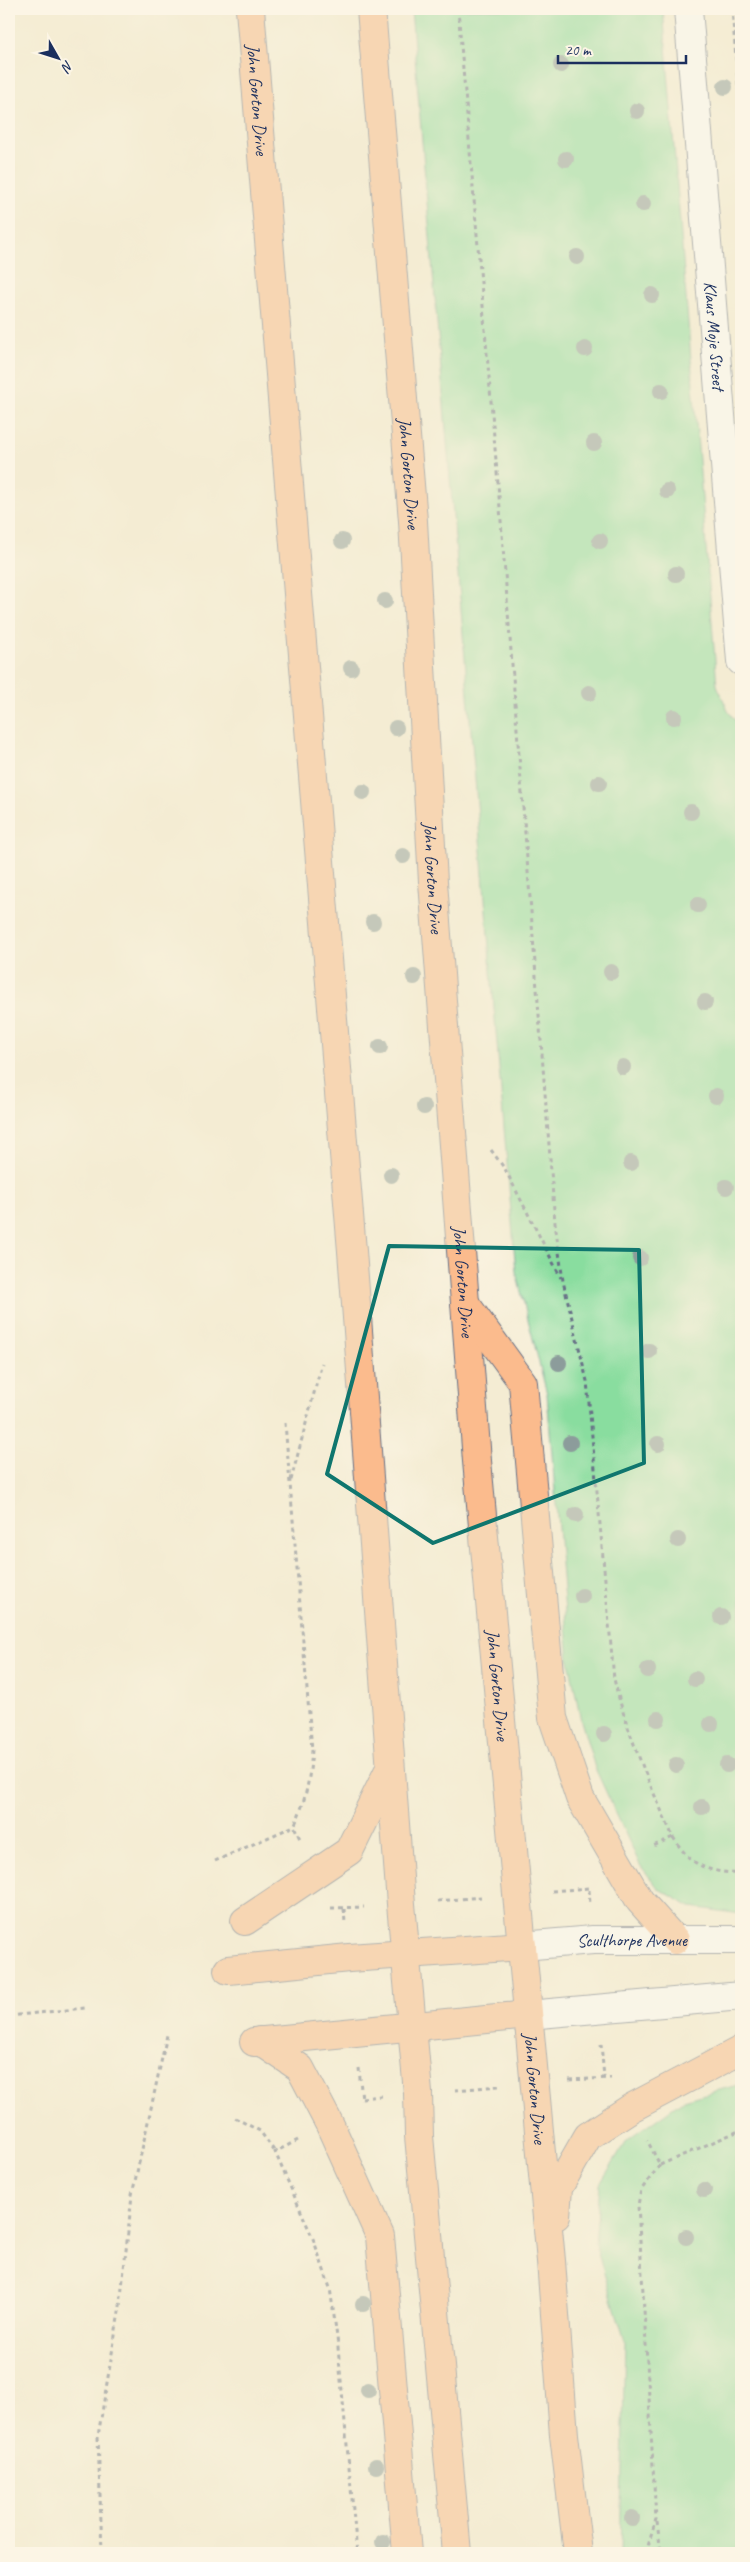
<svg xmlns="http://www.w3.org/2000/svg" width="750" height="2562" font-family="Caveat,sans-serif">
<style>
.green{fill:#89dd9f;stroke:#52867e}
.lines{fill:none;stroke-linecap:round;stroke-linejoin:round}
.minor-casing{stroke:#677187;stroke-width:30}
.major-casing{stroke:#677187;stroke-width:30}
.path{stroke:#677187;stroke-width:3;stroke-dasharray:4 4;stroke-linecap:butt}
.minor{stroke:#fff;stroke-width:28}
.major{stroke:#fbbb8d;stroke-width:28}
.tree{fill:#8c9c9b}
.marked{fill:none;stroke:#0f766e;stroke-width:4;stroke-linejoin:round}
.labels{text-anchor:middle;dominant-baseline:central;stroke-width:4;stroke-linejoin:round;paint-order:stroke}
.street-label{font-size:18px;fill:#1b2f5e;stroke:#fcf5e5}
</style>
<rect width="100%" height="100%" fill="#fcf5e5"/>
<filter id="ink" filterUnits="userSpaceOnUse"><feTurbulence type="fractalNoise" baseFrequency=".02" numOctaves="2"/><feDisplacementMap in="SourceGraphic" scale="10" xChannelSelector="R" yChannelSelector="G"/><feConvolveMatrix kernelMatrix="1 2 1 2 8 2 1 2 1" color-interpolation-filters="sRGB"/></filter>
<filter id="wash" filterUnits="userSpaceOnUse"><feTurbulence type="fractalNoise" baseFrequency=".0096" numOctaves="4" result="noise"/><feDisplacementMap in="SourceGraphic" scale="20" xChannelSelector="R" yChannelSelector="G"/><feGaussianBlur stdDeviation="1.12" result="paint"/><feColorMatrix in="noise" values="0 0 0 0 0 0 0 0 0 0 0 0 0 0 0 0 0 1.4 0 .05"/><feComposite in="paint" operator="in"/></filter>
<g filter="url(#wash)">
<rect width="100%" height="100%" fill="#f4ecd3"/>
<path class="green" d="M411 9H663L717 685 728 711 741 728V1914L691 1907 659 1889 640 1865 595 1768 581 1721 569 1661 547 1394 516 1272Z
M741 2084V2553H620L625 2341 595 2244 600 2184 626 2141 684 2100Z"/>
</g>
<g filter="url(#ink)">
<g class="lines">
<g class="minor-casing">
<g id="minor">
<path id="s1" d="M688 9 741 661"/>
<path id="s2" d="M522 1946 593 1940H741"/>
<path d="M528 2015 741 1996"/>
</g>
</g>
<g class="major-casing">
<g id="major">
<path id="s3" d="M250 9 352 1251 401 1904 418 2093 419 2136 457 2553"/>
<path id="s4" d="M371 9 413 521 433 882 477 1461 551 2261 564 2435 578 2553"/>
<path d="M465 1303 523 1383 553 1718 580 1798 640 1901 675 1940"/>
<path d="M245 1921 349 1851 390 1768"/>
<path d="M228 1970 349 1958 522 1946"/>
<path d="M260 2041 300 2068 330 2125 380 2236 407 2553"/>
<path d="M254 2042 528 2015"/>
<path d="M556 2216 558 2188 588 2136 631 2108 741 2050"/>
</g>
</g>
<path class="path" d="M458 9 500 508 555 1223 563 1281 587 1381 614 1679C627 1734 650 1785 673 1837L651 1847
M732 9 741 121
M491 1150 505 1169 561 1278
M285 1423 312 1750C310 1777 306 1801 294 1826L301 1841
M291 1480 322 1363
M673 1837C692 1868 707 1871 741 1874
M215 1861 294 1826
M589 1890 590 1904
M552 1891 589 1888
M438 1901 481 1897
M331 1908 364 1907
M344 1909 345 1923
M9 2016 85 2008
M601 2044 604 2077
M359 2068 362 2100
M569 2080 611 2078
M455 2090 499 2086
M362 2098 381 2096
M235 2118 260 2131 275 2152
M298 2140 275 2152 314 2241 330 2288 337 2337 357 2553
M660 2165 741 2130
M657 2522 661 2553
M102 2553 98 2436 120 2306 132 2195 167 2035
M646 2553 656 2519 638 2205 641 2190 660 2165 647 2140"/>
<use href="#minor" class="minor"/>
<use href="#major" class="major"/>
</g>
<g class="tree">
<circle cx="561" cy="65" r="8"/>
<circle cx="725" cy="87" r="8"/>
<circle cx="637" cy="111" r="8"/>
<circle cx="566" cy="159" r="8"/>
<circle cx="643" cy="204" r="8"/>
<circle cx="577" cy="257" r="8"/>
<circle cx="652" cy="295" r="8"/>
<circle cx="585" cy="349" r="8"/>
<circle cx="661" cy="391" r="8"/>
<circle cx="594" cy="443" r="8"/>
<circle cx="667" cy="491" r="8"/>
<circle cx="342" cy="541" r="8"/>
<circle cx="600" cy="541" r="8"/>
<circle cx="676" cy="574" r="8"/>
<circle cx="385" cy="601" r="8"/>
<circle cx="351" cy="668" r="8"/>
<circle cx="589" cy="693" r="8"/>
<circle cx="674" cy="717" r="8"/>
<circle cx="396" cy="728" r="8"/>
<circle cx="599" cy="783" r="8"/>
<circle cx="363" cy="792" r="8"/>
<circle cx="691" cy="812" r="8"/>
<circle cx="403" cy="856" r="8"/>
<circle cx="698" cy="905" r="8"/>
<circle cx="373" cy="922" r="8"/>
<circle cx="611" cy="972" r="8"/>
<circle cx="414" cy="977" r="8"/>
<circle cx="705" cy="1002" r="8"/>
<circle cx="380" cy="1047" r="8"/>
<circle cx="623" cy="1067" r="8"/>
<circle cx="716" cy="1096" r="8"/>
<circle cx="424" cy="1107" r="8"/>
<circle cx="631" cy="1163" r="8"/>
<circle cx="391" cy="1175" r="8"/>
<circle cx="726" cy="1187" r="8"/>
<circle cx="640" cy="1258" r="8"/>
<circle cx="649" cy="1351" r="8"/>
<circle cx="559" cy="1363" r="8"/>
<circle cx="570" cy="1443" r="8"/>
<circle cx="658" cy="1444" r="8"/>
<circle cx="576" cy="1515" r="8"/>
<circle cx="678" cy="1540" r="8"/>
<circle cx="582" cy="1596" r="8"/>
<circle cx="721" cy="1617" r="8"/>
<circle cx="648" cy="1670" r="8"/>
<circle cx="695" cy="1679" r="8"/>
<circle cx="658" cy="1719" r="8"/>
<circle cx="711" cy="1724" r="8"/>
<circle cx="604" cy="1734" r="8"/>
<circle cx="676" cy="1765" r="8"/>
<circle cx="727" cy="1765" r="8"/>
<circle cx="702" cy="1807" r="8"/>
<circle cx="704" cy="2190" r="8"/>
<circle cx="686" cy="2237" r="8"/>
<circle cx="363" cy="2304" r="8"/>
<circle cx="368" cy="2390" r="8"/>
<circle cx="376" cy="2466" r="8"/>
<circle cx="632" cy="2518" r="8"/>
<circle cx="383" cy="2542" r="8"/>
</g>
</g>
<path d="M0 0H750V2562H0ZM389 1246 639 1250 644 1463 433 1543 327 1474Z" fill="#f4ecd3" fill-opacity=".55" fill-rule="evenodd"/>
<path class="marked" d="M389 1246 639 1250 644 1463 433 1543 327 1474Z"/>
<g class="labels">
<g class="street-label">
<text stroke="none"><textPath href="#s3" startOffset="91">John Gorton Drive</textPath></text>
<text stroke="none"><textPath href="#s1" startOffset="328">Klaus Moje Street</textPath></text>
<text stroke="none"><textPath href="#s4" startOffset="466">John Gorton Drive</textPath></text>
<text stroke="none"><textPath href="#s4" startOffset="871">John Gorton Drive</textPath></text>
<text stroke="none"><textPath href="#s4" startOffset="1276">John Gorton Drive</textPath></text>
<text stroke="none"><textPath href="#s4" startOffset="1681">John Gorton Drive</textPath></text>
<text stroke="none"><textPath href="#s2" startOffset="110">Sculthorpe Avenue</textPath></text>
<text stroke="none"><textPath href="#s4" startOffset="2086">John Gorton Drive</textPath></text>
</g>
</g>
<rect width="750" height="2562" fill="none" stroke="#fcf5e5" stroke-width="30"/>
<g transform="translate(58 58) rotate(129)" stroke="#fcf5e5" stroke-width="4" paint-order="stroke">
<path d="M0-4L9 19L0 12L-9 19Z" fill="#1b2f5e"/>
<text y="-8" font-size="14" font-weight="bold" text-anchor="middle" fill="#1b2f5e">N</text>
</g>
<path d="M558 55v8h128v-8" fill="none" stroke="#1b2f5e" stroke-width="2.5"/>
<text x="565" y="55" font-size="15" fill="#1b2f5e" stroke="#fcf5e5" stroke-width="4" paint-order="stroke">20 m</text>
</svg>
